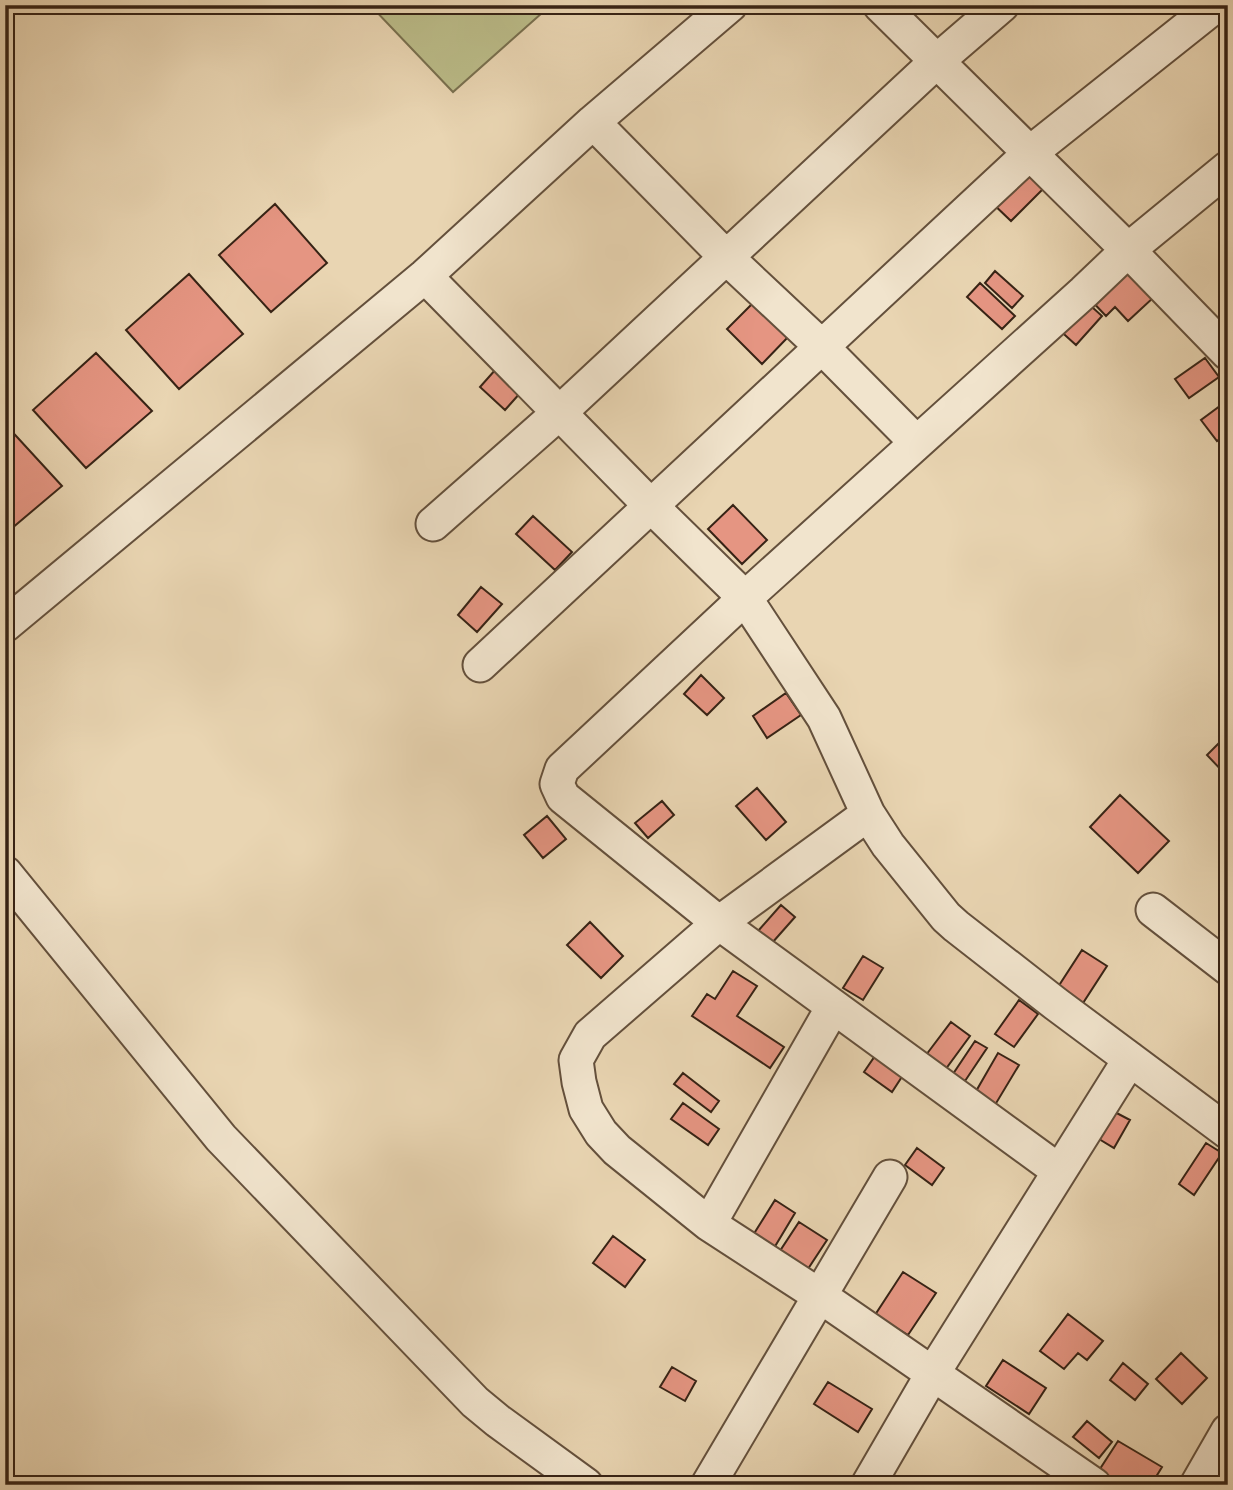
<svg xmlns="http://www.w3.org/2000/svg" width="1233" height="1490" font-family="'Old Standard TT',serif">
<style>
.green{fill:#bbbc89;stroke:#79704f;stroke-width:2}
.building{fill:#e59582;stroke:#372315;stroke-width:2}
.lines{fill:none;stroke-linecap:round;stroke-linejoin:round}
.minor-casing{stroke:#64503c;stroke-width:37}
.minor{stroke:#f1e4cd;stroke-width:33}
</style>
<rect width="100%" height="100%" fill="#e9d5b2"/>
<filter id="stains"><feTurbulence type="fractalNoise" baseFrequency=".00286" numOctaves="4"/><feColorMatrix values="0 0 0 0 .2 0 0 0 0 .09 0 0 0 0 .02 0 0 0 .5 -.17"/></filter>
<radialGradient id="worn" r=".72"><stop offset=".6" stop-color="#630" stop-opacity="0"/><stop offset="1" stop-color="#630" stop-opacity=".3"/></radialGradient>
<path class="green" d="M370 5H551L453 92Z"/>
<path class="building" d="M1026 168 1045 187 1011 221 987 198Z
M275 204 327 263 271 312 219 255Z
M1122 262 1154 297 1128 321 1115 307 1106 316 1086 295Z
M995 271 1023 296 1012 308 985 283Z
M189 274 243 334 179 389 126 330Z
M980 283 1015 316 1002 329 967 297Z
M1082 298 1102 316 1076 345 1056 327Z
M756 300 790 335 762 364 727 329Z
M96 353 152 411 86 468 33 410Z
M1205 358 1219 377 1189 398 1175 379Z
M496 369 521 392 505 410 480 387Z
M1228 400V433L1217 441 1201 420Z
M6 425 62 486 5 534V426Z
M733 505 767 540 742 564 708 529Z
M533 516 572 552 555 570 516 534Z
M481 587 502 604 477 632 458 615Z
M701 675 724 698 707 715 684 694Z
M786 693 801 715 767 738 753 716Z
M1228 734V772L1225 774 1207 755Z
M757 788 786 822 766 840 736 806Z
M1120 795 1169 841 1138 873 1090 827Z
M662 801 674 815 648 838 635 823Z
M547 816 566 839 543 858 524 835Z
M781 905 795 917 772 943 758 931Z
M590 922 623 956 601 978 567 945Z
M1082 950 1107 966 1083 1003 1058 987Z
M863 956 883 968 863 1000 843 988Z
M733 971 757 986 737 1016 784 1047 770 1068 692 1016 707 994 715 999Z
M1019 1000 1038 1014 1014 1047 995 1034Z
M951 1022 970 1036 945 1070 926 1055Z
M975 1041 987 1048 965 1081 953 1074Z
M877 1053 905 1072 892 1092 864 1072Z
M998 1053 1019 1065 995 1105 975 1093Z
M683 1073 719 1101 711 1112 674 1084Z
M683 1103 719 1129 708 1145 671 1119Z
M1109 1109 1130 1120 1114 1148 1094 1136Z
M1206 1143 1222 1153 1194 1195 1179 1184Z
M917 1148 944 1168 932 1185 905 1165Z
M775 1200 795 1213 771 1253 750 1240Z
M799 1222 827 1240 802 1278 774 1260Z
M613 1236 645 1260 625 1287 593 1263Z
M903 1272 936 1293 908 1335 875 1315Z
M1068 1314 1103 1341 1087 1360 1078 1353 1064 1369 1040 1351Z
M1181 1353 1207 1378 1182 1404 1156 1379Z
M1003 1360 1046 1388 1029 1414 986 1386Z
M1123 1363 1148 1384 1135 1400 1110 1380Z
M672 1367 696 1381 685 1401 660 1387Z
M828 1382 872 1409 858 1432 814 1404Z
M1087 1421 1112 1442 1099 1458 1073 1437Z
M1118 1441 1162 1467 1151 1485H1119L1098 1472Z"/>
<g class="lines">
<g class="minor-casing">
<path id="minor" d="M880 5 1128 250 1228 353
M593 122 726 257 822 347 916 442
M425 276 650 505 745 598 824 718 868 814 888 845 946 917 956 926 1056 1004 1228 1132
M433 524 559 413 937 61 1002 5
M5 625 425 276 593 122 730 5
M480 665 1030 153 1216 5
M868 814 719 923 590 1035 576 1060 579 1082 586 1109 601 1133 617 1150 709 1224 820 1296 1094 1485
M5 873 221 1138 475 1402 498 1421 586 1485
M1153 910 1228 968
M1059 1171 719 923 563 797 557 784 562 769 745 598 1084 292 1128 250 1228 168
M709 1224 833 1007
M708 1485 890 1177
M868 1485 933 1373 1130 1059
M1197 1485 1228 1431"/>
</g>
<use href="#minor" class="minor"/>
</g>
<rect width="1233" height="1490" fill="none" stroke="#e9d5b2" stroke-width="28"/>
<rect x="7" y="7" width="1219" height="1476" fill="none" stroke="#372315" stroke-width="3.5"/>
<rect x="14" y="14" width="1205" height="1462" fill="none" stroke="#372315" stroke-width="2"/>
<rect width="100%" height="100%" filter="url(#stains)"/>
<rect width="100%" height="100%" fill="url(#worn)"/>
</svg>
